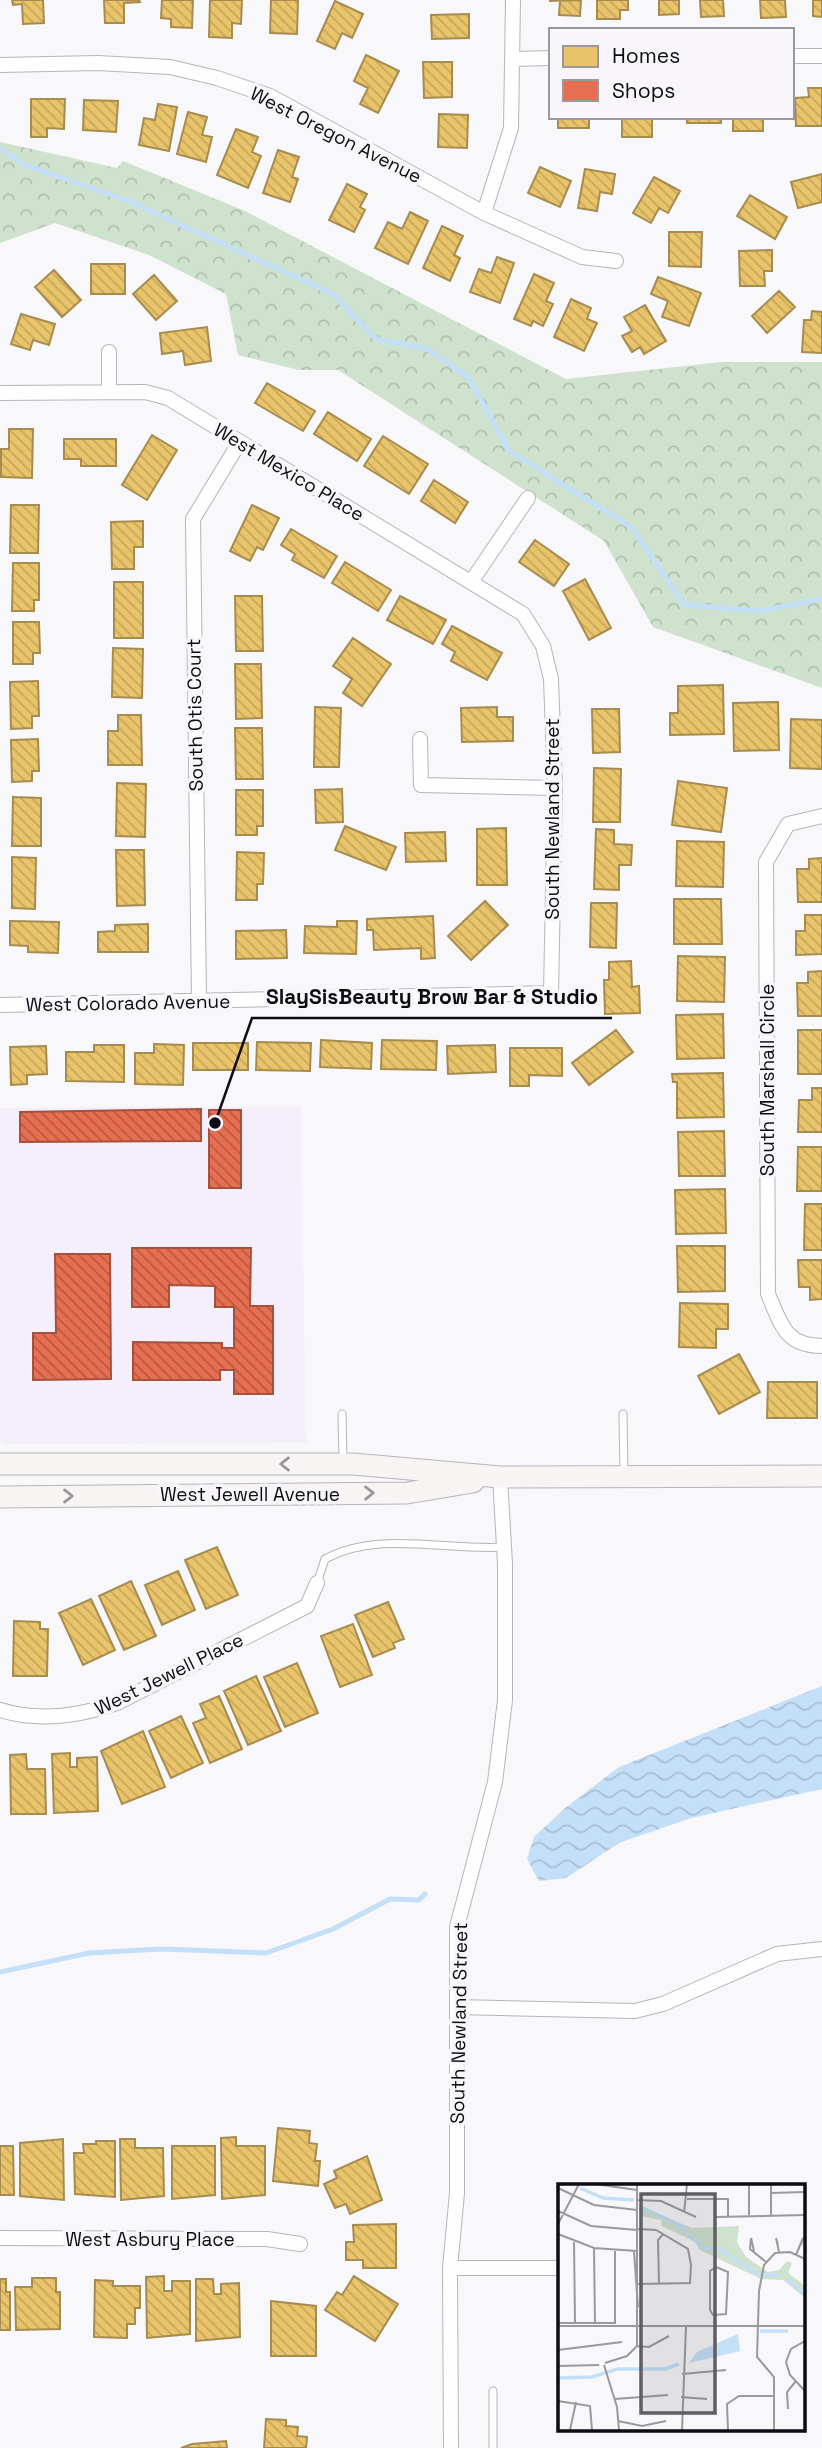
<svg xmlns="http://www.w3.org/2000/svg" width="822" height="2448" font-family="'Space Grotesk',sans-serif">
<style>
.commercial{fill:#f5effc}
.park{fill:url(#park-crowns)}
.water{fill:url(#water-waves)}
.homes{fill:url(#homes-back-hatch);stroke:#a78c50;stroke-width:2}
.shops{fill:url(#shops-back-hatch);stroke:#a6513e;stroke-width:2}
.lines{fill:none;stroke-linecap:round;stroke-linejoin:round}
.stream{stroke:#c4e0f8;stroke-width:5}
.service-casing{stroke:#b7b4bb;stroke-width:9}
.minor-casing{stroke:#b7b4bb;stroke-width:16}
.secondary-casing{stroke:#b7b4bb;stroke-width:23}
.service{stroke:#fefefe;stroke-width:7}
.minor{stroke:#fefefe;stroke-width:14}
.secondary{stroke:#f7f4f3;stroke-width:21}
.oneway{stroke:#999799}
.labels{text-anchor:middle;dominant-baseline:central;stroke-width:7;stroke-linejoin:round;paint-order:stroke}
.street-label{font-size:19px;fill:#0d0b13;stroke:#f8f6fb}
.inset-river{fill:none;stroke:#c4e0f8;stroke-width:3.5}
.inset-road{fill:none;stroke:#9a999e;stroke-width:2}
.view{fill:#5f5e64;fill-opacity:0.15;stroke:#5f5e64;stroke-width:3.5}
.inset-edge{fill:none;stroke:#0d0b13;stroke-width:3.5}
.leader{fill:none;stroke:#0d0b13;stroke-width:2.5}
.callout-dot{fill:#0d0b13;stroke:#f8f6fb;stroke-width:2.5}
.callout-label{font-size:21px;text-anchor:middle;font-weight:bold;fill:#0d0b13;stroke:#f8f6fb;stroke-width:7;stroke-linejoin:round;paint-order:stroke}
</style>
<defs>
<pattern id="park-crowns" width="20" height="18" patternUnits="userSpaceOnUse" patternTransform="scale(1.75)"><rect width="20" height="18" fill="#cee2cd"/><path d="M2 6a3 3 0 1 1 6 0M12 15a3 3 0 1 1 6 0" fill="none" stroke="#b0c1af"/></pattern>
<pattern id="water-waves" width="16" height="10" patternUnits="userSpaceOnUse" patternTransform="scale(1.75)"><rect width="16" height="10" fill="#c4e0f8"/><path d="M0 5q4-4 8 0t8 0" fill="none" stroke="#a7bfd4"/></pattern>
<pattern id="homes-back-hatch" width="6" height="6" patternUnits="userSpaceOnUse" patternTransform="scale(1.75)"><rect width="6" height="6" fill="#e9c46a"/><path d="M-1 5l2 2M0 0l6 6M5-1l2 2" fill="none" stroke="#c7a75b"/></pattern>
<pattern id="shops-back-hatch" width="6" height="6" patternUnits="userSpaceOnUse" patternTransform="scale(1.75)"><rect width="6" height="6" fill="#e76f51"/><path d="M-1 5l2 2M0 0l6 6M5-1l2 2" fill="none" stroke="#ba5942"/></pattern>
</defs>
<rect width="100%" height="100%" fill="#f8f7fa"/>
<path class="commercial" d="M301 1106 306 1443 4 1444 0 1441V1108Z"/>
<path class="park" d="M0 142 117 168 123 161 245 211 566 379 722 362H822V688L653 627 604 541 338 370H299L238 355 226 294 149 255 55 223 0 243Z"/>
<path class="water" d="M822 1686V1789L691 1818 619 1843 566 1878 539 1881 527 1859 534 1837 565 1808 619 1767Z"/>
<path class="homes" d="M12 0H43L44 23 23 24 22 4 13 5Z
M104 0H139L140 2 124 3V23H105Z
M162 0H193L192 28 171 27V19L161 18Z
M210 0H242L241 24 232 23V38L209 37Z
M271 0H298L297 34 270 33Z
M581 0 580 16 559 15 560 1H549Z
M597 0H628V10H620V19H597Z
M659 0H679V14L659 15Z
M700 0H723L724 16 701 17Z
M760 0H785L786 17 761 18Z
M813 0H822V17L813 16Z
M335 1 363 14 352 38 342 33 335 49 317 41Z
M469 14V38L432 39 431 15Z
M366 55 399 71 378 113 360 104 368 88 354 81Z
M423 62H452V97L424 98Z
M808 88H822V126H796L795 98 809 97Z
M31 99H65L64 129 47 128V137H31Z
M84 100 118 101 116 132 83 130Z
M158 104 177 107 169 151 139 145 144 118 155 120Z
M188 112 207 117 202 135 212 137 206 162 177 154Z
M439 114 468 115 467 148 438 147Z
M558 117H589V128H558Z
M622 117H652V137H622Z
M687 117H721V123H687Z
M733 117H763V131H733Z
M236 129 258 137 252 152 261 156 248 188 217 175Z
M278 150 299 157 292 177 298 179 290 202 263 193Z
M540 167 571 181 560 207 528 193Z
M585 169 615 174 612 194 600 192 597 211 578 208Z
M822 174V202L798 208 791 182Z
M654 177 680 191 668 213 659 208 651 223 633 213Z
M347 184 367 194 360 207 365 210 354 232 329 220Z
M750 195 787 217 775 239 737 216Z
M410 212 428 221 408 264 375 248 388 222 402 229Z
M442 226 463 236 454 255 460 258 450 281 423 268Z
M669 232H702L701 267 669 266Z
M772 250V271H764L765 286H740L739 251Z
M497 257 514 263 500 303 470 292 479 269 491 273Z
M91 264H125V294H91Z
M54 270 81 300 62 317 35 287Z
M534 274 554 283 546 301 553 304 543 326 533 321 531 326 514 319Z
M154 275 177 301 156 320 133 294Z
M658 277 701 293 689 326 662 317 668 301 651 294Z
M779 291 795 307 767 333 752 316Z
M571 299 591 308 587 319 597 323 584 351 554 337Z
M645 305 666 341 644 354 640 347 632 352 622 336 632 331 624 317Z
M812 311 822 312V353L802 352 804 320H811Z
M21 314 55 324 49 345 33 340 30 350 11 344Z
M207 327 211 361 185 365 183 351 162 354 160 333Z
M267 383 315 411 303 431 255 403Z
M328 412 371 439 357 461 314 434Z
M9 429H33L32 478 1 477V449H9Z
M152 435 177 450 147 500 122 485Z
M383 436 428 464 409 494 364 466Z
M64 439H116V466H81V459H64Z
M434 480 468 502 455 523 421 501Z
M11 505H39L38 553H10Z
M252 505 279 518 263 550 257 547 250 561 230 551Z
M143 521V547H134V569H112L111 522Z
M291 529 337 556 324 578 292 560 295 554 281 545Z
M535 540 569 564 554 586 519 562Z
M345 562 391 590 378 611 332 583Z
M13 563H39V600H34V611H12Z
M585 579 611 628 589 640 563 591Z
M114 582H143V638H114Z
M235 596H262L263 651H236Z
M400 596 446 620 433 644 387 620Z
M13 622H39L40 653H33V664H13Z
M452 626 502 653 487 680 451 661 455 652 442 644Z
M353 638 391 664 362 706 343 693 352 679 333 666Z
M113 648 143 649 142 698 112 697Z
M235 664H261L262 718 236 719Z
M38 681 39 716H32V728L11 729 10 682Z
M723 685 724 734 670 735V713H678V686Z
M778 702 779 750 734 751 733 703Z
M315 707 341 708 339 767H314Z
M497 707V717H513V741L462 742 461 708Z
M592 709H619L620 752 593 753Z
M118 715H141L142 765H108V731H118Z
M791 719 822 720V769L790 768Z
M235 728H262L263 779H236Z
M38 739 39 771H32V781L12 782 11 740Z
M594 768 621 769 620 822H593Z
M678 781 727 788 721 832 672 825Z
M117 783 146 784 145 837 116 836Z
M342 789 343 822 316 823 315 790Z
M236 790H263V826H257V835H236Z
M13 797 41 798V846H12Z
M345 826 396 847 386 870 335 850Z
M506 828 507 885H477V829Z
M596 829 614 830V844L632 845 631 865H619V890L594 889Z
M445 832 446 861 406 862 405 833Z
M677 841 724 842 723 887 676 886Z
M116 850H144L145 905 117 906Z
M237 852 264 853 263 884H257V900H236Z
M12 857 36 858 35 909 12 908Z
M822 858V902H798L797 869H809V859Z
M674 899H721L722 944H674Z
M485 901 508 925 471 960 448 936Z
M591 903H617L616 948 590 947Z
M805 915H822V954L796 955V931H805Z
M433 916 435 958 421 959V948L374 950 373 930H367V919Z
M10 921 59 922 58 953 28 952V946L10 945Z
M337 921H357L356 954 304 953 305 926 337 927Z
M148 924V952H98V932L115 931V925Z
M286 930 287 958 236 959V931Z
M678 956 725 957 724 1002 677 1001Z
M631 961 632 987 639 986 640 1013 605 1014 604 980H609V962Z
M822 971V1016H798L797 983H808V972Z
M723 1014 724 1058 677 1059 676 1015Z
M616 1030 633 1052 589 1085 572 1063Z
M798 1030H822V1074H798Z
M321 1040 372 1043 371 1069 320 1067Z
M382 1040 437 1041 436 1070 381 1069Z
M257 1042 311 1043 310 1071 256 1070Z
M193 1043H248V1070H193Z
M154 1044 184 1045 183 1085 135 1084V1053H154Z
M94 1045H124V1082L66 1081V1052H94Z
M495 1045 496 1072 448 1074 447 1046Z
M46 1046 47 1074 27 1075V1084L11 1085 10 1047Z
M510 1048H562V1076L529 1075V1086H510Z
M723 1073 724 1117 677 1118V1082H673L672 1074Z
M812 1088H822V1132H798L799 1100H812Z
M724 1131 725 1176H679L678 1132Z
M798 1147H822V1191H797Z
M725 1189 726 1233 676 1234 675 1190Z
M805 1204H822V1250H804Z
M677 1246H725V1291L678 1292Z
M798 1260H822V1299L810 1300V1287H799Z
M680 1303 728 1304V1329H716V1348L679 1347Z
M739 1354 760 1392 719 1414 698 1376Z
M768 1382H817V1418H767Z
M217 1547 238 1595 206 1609 185 1560Z
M178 1571 195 1610 162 1625 145 1585Z
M131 1581 156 1636 124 1650 99 1596Z
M91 1599 115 1650 83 1665 59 1613Z
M388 1602 404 1639 393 1643 395 1648 373 1657 355 1615Z
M14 1621 40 1622V1629H48L47 1676H13Z
M353 1624 372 1675 340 1687 321 1636Z
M297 1663 318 1713 285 1727 264 1677Z
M256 1676 281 1731 248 1745 224 1691Z
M219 1696 242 1749 210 1763 193 1723 206 1718 200 1704Z
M181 1716 203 1763 171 1778 149 1731Z
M143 1731 165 1787 122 1804 101 1751Z
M70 1753V1767H77V1758L97 1757 98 1811 54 1813 52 1754Z
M26 1754 27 1769H45L46 1814H11L10 1755Z
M278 2128 310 2131 309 2143 317 2144 315 2161H320L318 2186 273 2181Z
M236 2137V2146H265V2195L222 2199 221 2138Z
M63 2139 64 2200 20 2196V2143Z
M120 2139H135V2148H163L164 2196 121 2200Z
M96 2141H115V2197L75 2194 74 2153H84L83 2144H96Z
M0 2146H13L14 2195H0Z
M172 2146H215V2195L172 2199Z
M367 2156 382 2200 350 2214 346 2204 335 2208 324 2184 337 2178 334 2171Z
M396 2224V2268H363V2260H346V2242H354L353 2225Z
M164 2276V2291H172V2281H190V2334L147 2338 146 2277Z
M354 2276 398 2304 375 2341 325 2310 337 2292 342 2295Z
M32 2278H56V2292H60V2329L16 2330 15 2287H32Z
M0 2279H6V2292H10V2330H0Z
M196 2279H213L214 2294H221V2284L239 2283 240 2337 196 2341Z
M95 2280 113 2281V2286H140V2308H135V2324H127V2338L94 2337Z
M271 2301 316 2306V2356H271Z
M266 2419 286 2420V2426L298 2427 297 2436 307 2437 306 2448H264Z
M226 2441 227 2448H181L192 2444Z"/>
<path class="shops" d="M201 1109V1141L20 1142V1112Z
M209 1110H241V1188H209Z
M132 1248H251L250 1306H273V1394H234V1370H220V1380H133V1342L222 1343V1348H234V1307H215V1286L169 1285V1307H132Z
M55 1254H110L111 1379 33 1380V1333H56Z"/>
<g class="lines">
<path class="stream" d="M0 149 25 165 131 202 333 294 376 339 427 349 469 378 509 451 631 527 685 605 760 611 822 599
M0 1972 89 1953 161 1949 266 1953 333 1929 390 1899 419 1900 425 1894"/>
<g class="service-casing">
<path id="service" d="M342 1414 343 1462
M623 1414 624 1473
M317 1583 325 1559C378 1530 447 1551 504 1547
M493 2448V2391"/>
</g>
<g class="minor-casing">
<path id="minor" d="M792 56H822
M513 59 551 58
M0 65 98 63 170 67 217 78 270 96 484 213 582 257 616 261
M484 213 511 128 513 0
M109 352V392
M0 393 145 392 168 398 523 614 543 646 551 679 555 788 551 993 0 1005
M471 582 528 498
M420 739 421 785 555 788
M822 816 788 824 766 862 768 1294C781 1324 785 1346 822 1346
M199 1001 193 519 239 443
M0 1710C39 1722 80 1716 117 1703L307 1606 317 1583
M457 2007 635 2011 663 2004 777 1954 822 1949
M0 2238 267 2239 300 2244
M450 2268H560
M451 2448 450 2268 457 2193V1927L495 1782 505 1700V1564L500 1477"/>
</g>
<g class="secondary-casing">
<path id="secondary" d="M0 1464H353L500 1477 822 1476
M0 1497 407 1493 473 1482"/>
</g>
<use href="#service" class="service"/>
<use href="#minor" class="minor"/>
<use href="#secondary" class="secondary"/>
</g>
<defs><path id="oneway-chevron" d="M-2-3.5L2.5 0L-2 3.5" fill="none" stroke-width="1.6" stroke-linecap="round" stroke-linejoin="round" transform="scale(1.75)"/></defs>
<g class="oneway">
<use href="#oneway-chevron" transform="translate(285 1464) rotate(180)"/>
<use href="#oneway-chevron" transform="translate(369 1493) rotate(-1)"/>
<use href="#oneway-chevron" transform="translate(68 1496)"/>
</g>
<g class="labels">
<g class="street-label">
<text transform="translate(336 135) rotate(27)">West Oregon Avenue</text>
<text transform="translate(289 472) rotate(31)">West Mexico Place</text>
<text transform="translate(195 715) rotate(-91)">South Otis Court</text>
<text transform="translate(552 819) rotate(-90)">South Newland Street</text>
<text transform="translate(128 1003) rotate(-1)">West Colorado Avenue</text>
<text transform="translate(767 1080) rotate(-90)">South Marshall Circle</text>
<text x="250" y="1494">West Jewell Avenue</text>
<text transform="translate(169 1674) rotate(-26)">West Jewell Place</text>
<text transform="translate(459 2023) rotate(-89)">South Newland Street</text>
<text x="150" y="2239">West Asbury Place</text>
</g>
</g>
<g transform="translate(558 2184)">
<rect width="247" height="247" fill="#f8f7fa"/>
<path d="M81 22 134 44 181 42 179 58 188 73 210 88 221 86 229 77 234 79 230 89 247 102V114L225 96 203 95 142 66 137 58 104 42 103 36 82 32Z" fill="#cee2cd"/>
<path d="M180 150 182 167 131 179 139 168Z" fill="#c4e0f8"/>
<path class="inset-river" d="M22 4 45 14 76 16M83 23 121 41 145 64 161 65 201 91H221M228 94 247 110M202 147H230M0 194 34 193 59 185H107L121 180"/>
<path class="inset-road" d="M37 0 79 6M213 0V31M0 4 36 21 79 26M213 9 247 8M129 15H170V32M79 16 103 17 138 33M0 27 33 42 79 46M126 29 129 0M191 31V0M157 33 247 31M0 40 21 0M79 45 98 46 130 65 133 81 132 99 80 100M0 50 36 64 79 67M16 58 17 139M220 61 218 54 221 68M36 64 37 139M76 67 80 123M196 67 193 54 192 65 208 78M238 71 245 54 243 61M158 83 170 88 168 130 155 131 152 126V87ZM101 99 100 56 105 50M0 139H57V67M0 142H247M247 157 233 165 228 178 232 191 247 207M79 162V0M79 162 91 163 111 152M0 166 64 158M47 179 69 172 79 162M46 181 59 223 61 246M0 182 41 181M124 190 168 186M123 213 149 215M57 215 110 211M0 217 32 222 34 246M230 225 229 208 238 197M60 237 84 242 108 237M12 246 18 218M124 246 128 142M170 246 169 220 181 212H216M216 246V193L199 173 201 107 206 81 217 69 232 68 247 75"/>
<path class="view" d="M83 10H157V229H83Z"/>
<rect width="247" height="247" class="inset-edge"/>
</g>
<path class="leader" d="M215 1123L252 1018H612"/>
<circle class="callout-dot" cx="215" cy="1123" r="7"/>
<g class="callout-label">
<text x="432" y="1004">SlaySisBeauty Brow Bar &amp; Studio</text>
</g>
<rect x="549" y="28" width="245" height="91" fill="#f8f6fb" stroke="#9a989e" stroke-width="2"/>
<rect x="563" y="46" width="35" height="21" fill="#e9c46a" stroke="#9a989e" stroke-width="2"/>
<text x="612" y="63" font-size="21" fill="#0d0b13">Homes</text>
<rect x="563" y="80" width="35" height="21" fill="#e76f51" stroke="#9a989e" stroke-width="2"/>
<text x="612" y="98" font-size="21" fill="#0d0b13">Shops</text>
</svg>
